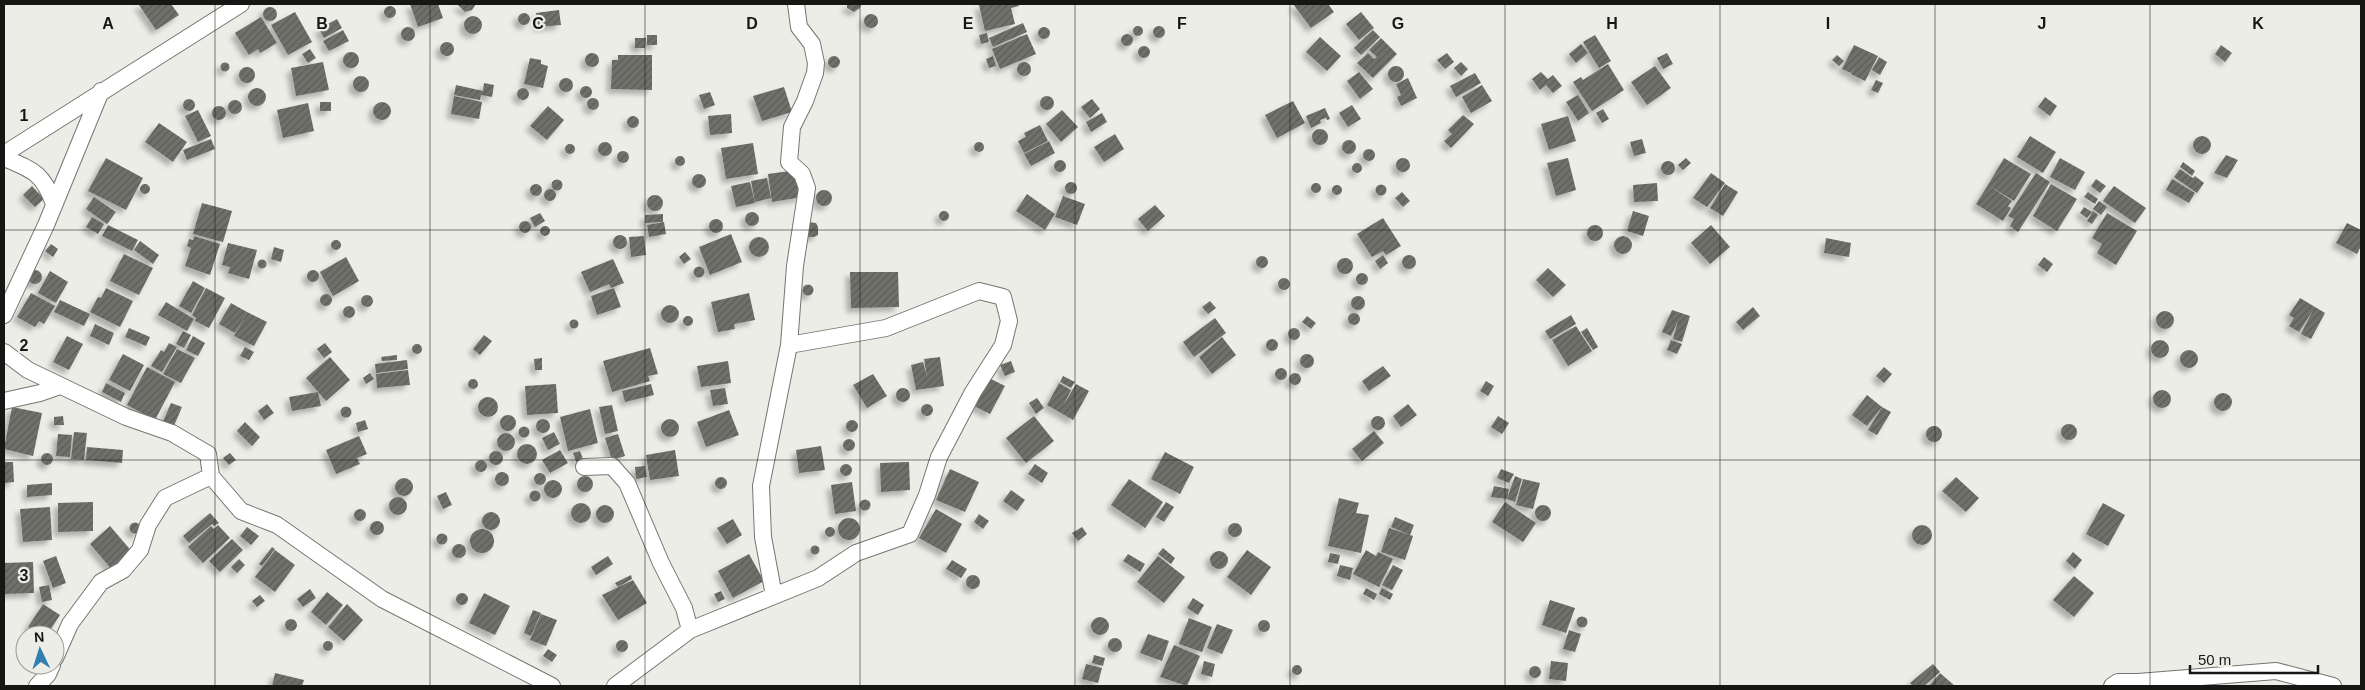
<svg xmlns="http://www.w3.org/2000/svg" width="2365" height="690" font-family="Arial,sans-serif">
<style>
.building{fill:url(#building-hatch);filter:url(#shadow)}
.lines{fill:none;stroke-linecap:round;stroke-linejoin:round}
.minor-casing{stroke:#757571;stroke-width:18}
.minor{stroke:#fff;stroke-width:16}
.grid{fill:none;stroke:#161614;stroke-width:1;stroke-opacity:0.55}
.grid-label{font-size:16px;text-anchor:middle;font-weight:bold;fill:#161614;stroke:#edede8;stroke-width:4.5;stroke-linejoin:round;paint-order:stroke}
</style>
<defs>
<pattern id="building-hatch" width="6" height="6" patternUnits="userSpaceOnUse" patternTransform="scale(1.25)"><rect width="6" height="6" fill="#70706b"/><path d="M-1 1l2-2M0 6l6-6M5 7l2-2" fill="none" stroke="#5b5b57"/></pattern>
<filter id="shadow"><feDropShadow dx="-4.5" dy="4.5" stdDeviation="2.5" flood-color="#0004"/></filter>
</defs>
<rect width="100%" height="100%" fill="#edede8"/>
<path class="building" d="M141 4H171L179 15 156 30 139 5Z
M410 4H438L443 18 418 27Z
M457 4H476L472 10 465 12Z
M847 4H861V5L860 8 854 12 847 8Z
M1018 4 1019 6 1011 8 1015 24 985 31 979 5Z
M1293 4H1328L1334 12 1311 28Z
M384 12a6 6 0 1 1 12 0a6 6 0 1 1-12 0Z
M263 14a7 7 0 1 1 14 0a7 7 0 1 1-14 0Z
M559 10 561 25 538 27 536 13Z
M295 12 312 42 288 55 271 25Z
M1361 12 1374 28 1359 40 1346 24Z
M518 19a6 6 0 1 1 12 0a6 6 0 1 1-12 0Z
M864 21a7 7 0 1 1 14 0a7 7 0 1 1-14 0Z
M464 25a9 9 0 1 1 18 0a9 9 0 1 1-18 0Z
M261 17 277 43 260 53 258 49 249 55 235 33Z
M337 19 342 28 324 38 319 29Z
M1023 23 1027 32 993 47 989 38Z
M1153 32a6 6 0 1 1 12 0a6 6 0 1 1-12 0Z
M1133 31a5 5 0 1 1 10 0a5 5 0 1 1-10 0Z
M1038 33a6 6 0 1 1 12 0a6 6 0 1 1-12 0Z
M401 34a7 7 0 1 1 14 0a7 7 0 1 1-14 0Z
M343 30 349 41 329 51 323 41Z
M1373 30 1380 37 1361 55 1354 48Z
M987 33 989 42 981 44 979 35Z
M1121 40a6 6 0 1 1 12 0a6 6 0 1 1-12 0Z
M1027 34 1036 54 1000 69 992 49Z
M647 35H657V45H647Z
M1595 35 1611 61 1599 68 1583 42Z
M1320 37 1341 56 1327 71 1306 52Z
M635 38H646L645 48H635Z
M1381 38 1397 54 1373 78 1357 63 1368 53 1374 59 1377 57 1369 50Z
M440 49a7 7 0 1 1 14 0a7 7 0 1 1-14 0Z
M1581 44 1588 53 1576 63 1569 54Z
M1854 45 1878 56 1865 81 1851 74 1855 66 1851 73 1842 69Z
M2221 45 2232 53 2225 62 2215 54Z
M1138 52a6 6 0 1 1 12 0a6 6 0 1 1-12 0Z
M310 49 316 58 308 63 302 54Z
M343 60a8 8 0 1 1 16 0a8 8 0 1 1-16 0Z
M585 60a7 7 0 1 1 14 0a7 7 0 1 1-14 0Z
M1447 53 1454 62 1445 69 1437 60Z
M1667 53 1673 64 1663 69 1657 58Z
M618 55H652V90L611 89 612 60H618Z
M1837 55 1844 61 1839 66 1832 60Z
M993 56 996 66 989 68 986 59Z
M828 62a6 6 0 1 1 12 0a6 6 0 1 1-12 0Z
M1879 57 1887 62 1880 75 1872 70Z
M530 58 541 60V64L548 66 543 88 524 84Z
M1017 69a7 7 0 1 1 14 0a7 7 0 1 1-14 0Z
M323 62 329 90 296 96 291 68Z
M1461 62 1468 69 1461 76 1454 68Z
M220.5 67a4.5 4.5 0 1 1 9 0a4.5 4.5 0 1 1-9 0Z
M1608 64 1624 90 1592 111 1573 82 1581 77 1583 80Z
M1388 74a8 8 0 1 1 16 0a8 8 0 1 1-16 0Z
M1655 66 1671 88 1647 105 1631 82Z
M239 75a8 8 0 1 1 16 0a8 8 0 1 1-16 0Z
M1359 72 1373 89 1360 99 1347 81Z
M1541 72 1548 79 1553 75 1562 86 1553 93 1546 85 1540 90 1532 79Z
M1475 73 1481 83 1456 97 1450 86Z
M353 84a8 8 0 1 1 16 0a8 8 0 1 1-16 0Z
M1408 78 1417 98 1401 106 1397 97 1401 95 1396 84Z
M559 85a7 7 0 1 1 14 0a7 7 0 1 1-14 0Z
M1876 80 1883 83 1878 93 1871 90Z
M484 83 494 85 492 97 481 95 480 100 454 95 456 85 483 91Z
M1482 85 1492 101 1471 113 1462 97Z
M580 92a6 6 0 1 1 12 0a6 6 0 1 1-12 0Z
M784 87 792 112 762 121 753 96Z
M517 94a6 6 0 1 1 12 0a6 6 0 1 1-12 0Z
M248 97a9 9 0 1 1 18 0a9 9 0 1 1-18 0Z
M710 92 715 105 704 109 699 95Z
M1578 95 1589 113 1578 121 1566 102Z
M454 96 482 102 479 119 451 114Z
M1040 103a7 7 0 1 1 14 0a7 7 0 1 1-14 0Z
M2045 97 2057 106 2050 116 2038 107Z
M587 104a6 6 0 1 1 12 0a6 6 0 1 1-12 0Z
M183 105a6 6 0 1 1 12 0a6 6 0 1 1-12 0Z
M1092 99 1100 109 1090 118 1081 107Z
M228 107a7 7 0 1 1 14 0a7 7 0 1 1-14 0Z
M1293 101 1305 123 1277 138 1265 115Z
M320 102H331V111H320Z
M373 111a9 9 0 1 1 18 0a9 9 0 1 1-18 0Z
M308 103 314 131 283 138 277 110Z
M1352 105 1361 119 1348 127 1339 113Z
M548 106 564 120 547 140 530 126Z
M212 113a7 7 0 1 1 14 0a7 7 0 1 1-14 0Z
M1325 108 1330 119 1327 120 1326 118 1320 120 1321 123 1311 128 1306 116Z
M1603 109 1609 119 1602 123 1596 113Z
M198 110 211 136 198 142 185 116Z
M1062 110 1078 127 1061 142 1046 124Z
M1102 113 1107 122 1091 132 1086 122Z
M731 114 732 133 710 135 708 116Z
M1463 115 1474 124 1451 148 1444 141 1452 134 1448 130Z
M627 122a6 6 0 1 1 12 0a6 6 0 1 1-12 0Z
M1568 116 1576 141 1549 150 1541 124Z
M159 123 187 142 173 162 145 142Z
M1040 125 1048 141 1024 153 1018 141 1026 137 1024 133Z
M1312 137a8 8 0 1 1 16 0a8 8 0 1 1-16 0Z
M1115 134 1124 149 1104 162 1094 147Z
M2030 136 2056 152 2043 173 2017 157Z
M2193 145a9 9 0 1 1 18 0a9 9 0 1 1-18 0Z
M211 139 215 149 187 160 183 150Z
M1642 139 1646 153 1634 156 1630 142Z
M1342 147a7 7 0 1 1 14 0a7 7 0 1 1-14 0Z
M1049 141 1055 153 1031 166 1024 154Z
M974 147a5 5 0 1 1 10 0a5 5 0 1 1-10 0Z
M598 149a7 7 0 1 1 14 0a7 7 0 1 1-14 0Z
M753 143 758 174 726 179 721 148Z
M565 149a5 5 0 1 1 10 0a5 5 0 1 1-10 0Z
M1363 155a6 6 0 1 1 12 0a6 6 0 1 1-12 0Z
M617 157a6 6 0 1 1 12 0a6 6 0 1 1-12 0Z
M2226 155 2238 160 2227 178 2214 173Z
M675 161a5 5 0 1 1 10 0a5 5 0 1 1-10 0Z
M1396 165a7 7 0 1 1 14 0a7 7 0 1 1-14 0Z
M106 158 143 178 126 210 88 191Z
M1568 158 1576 190 1556 196 1547 163Z
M1686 158 1691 163 1683 170 1678 165Z
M2004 158 2031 174 2014 201 1988 185Z
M2060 158 2085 172 2075 190 2050 177Z
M1054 166a6 6 0 1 1 12 0a6 6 0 1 1-12 0Z
M1661 168a7 7 0 1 1 14 0a7 7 0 1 1-14 0Z
M2183 162 2195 171 2192 176 2180 167Z
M1352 168a5 5 0 1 1 10 0a5 5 0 1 1-10 0Z
M2180 169 2193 178 2195 176 2204 183 2197 193 2174 177Z
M797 170 802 197 772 202 768 174Z
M1711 173 1725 183 1707 207 1693 198Z
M2036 173 2050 182 2018 232 2010 226 2014 219 2008 216Z
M692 181a7 7 0 1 1 14 0a7 7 0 1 1-14 0Z
M767 178 771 198 755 202 751 181Z
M2096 179 2106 186 2100 193 2091 186Z
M2172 179 2195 193 2189 203 2166 190Z
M551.5 185a5.5 5.5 0 1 1 11 0a5.5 5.5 0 1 1-11 0Z
M1065 188a6 6 0 1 1 12 0a6 6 0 1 1-12 0Z
M750 182 755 203 736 207 731 186Z
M1311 188a5 5 0 1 1 10 0a5 5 0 1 1-10 0Z
M1657 183 1658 201 1634 202 1633 185Z
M530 190a6 6 0 1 1 12 0a6 6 0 1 1-12 0Z
M1725 184 1738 192 1723 216 1710 208Z
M2051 184 2077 199 2057 231 2033 216Z
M140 189a5 5 0 1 1 10 0a5 5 0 1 1-10 0Z
M1375.5 190a5.5 5.5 0 1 1 11 0a5.5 5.5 0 1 1-11 0Z
M1988 185 2012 201 2008 206 2011 208 2003 221 1976 204Z
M1332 190a5 5 0 1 1 10 0a5 5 0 1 1-10 0Z
M32 186 44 199 35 207 23 195Z
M2114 186 2146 208 2135 223 2103 201Z
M544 195a6 6 0 1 1 12 0a6 6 0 1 1-12 0Z
M816 198a8 8 0 1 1 16 0a8 8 0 1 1-16 0Z
M1402 192 1410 201 1403 207 1395 198Z
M2088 192 2098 199 2095 204 2084 197Z
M1027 194 1055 214 1045 230 1016 211Z
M647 203a8 8 0 1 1 16 0a8 8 0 1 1-16 0Z
M1063 196 1085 204 1077 225 1055 217Z
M94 197 116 212 107 224 86 209Z
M2099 201 2107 207 2101 215 2093 209Z
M202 203 232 211 223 242 193 234Z
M1155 205 1165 216 1148 231 1138 219Z
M2084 207 2092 212 2087 218 2080 213Z
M939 216a5 5 0 1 1 10 0a5 5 0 1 1-10 0Z
M1633 211 1649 216 1643 236 1627 231Z
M2093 211 2098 215 2092 224 2087 221Z
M745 219a7 7 0 1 1 14 0a7 7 0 1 1-14 0Z
M540 213 545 221 535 227 530 218Z
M2107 213 2137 231 2116 265 2097 253 2102 244 2092 238Z
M663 214V222L645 223V215Z
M92 217 104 224 98 234 86 227Z
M1383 218 1401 246 1386 255 1383 251 1372 257 1357 234Z
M709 226a7 7 0 1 1 14 0a7 7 0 1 1-14 0Z
M519 227a6 6 0 1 1 12 0a6 6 0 1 1-12 0Z
M664 222 666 234 649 237 647 225Z
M807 222 816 223 818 227V235L814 237H806Z
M2347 223 2361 230V246L2357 254 2336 243Z
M1587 233a8 8 0 1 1 16 0a8 8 0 1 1-16 0Z
M108 225 138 240 132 251 102 236Z
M1711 225 1730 247 1710 264 1691 243Z
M540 231a5 5 0 1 1 10 0a5 5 0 1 1-10 0Z
M731 234 742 262 710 275 699 247Z
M613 242a7 7 0 1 1 14 0a7 7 0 1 1-14 0Z
M194 236 220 244 210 275 185 266 191 248 187 246 189 239 193 240Z
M644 236 646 255 631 257 629 237Z
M1614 245a9 9 0 1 1 18 0a9 9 0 1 1-18 0Z
M749 247a10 10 0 1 1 20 0a10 10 0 1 1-20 0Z
M1826 238 1851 243 1849 257 1824 253Z
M331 245a5 5 0 1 1 10 0a5 5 0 1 1-10 0Z
M140 241 159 255 153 264 134 250Z
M228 243 257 250 249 279 228 273 230 267 222 265Z
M51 244 58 249 53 257 45 251Z
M274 247 284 250 281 262 271 259Z
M685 252 691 259 684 264 679 257Z
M124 254 153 268 139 295 110 281Z
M1402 262a7 7 0 1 1 14 0a7 7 0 1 1-14 0Z
M1383 255 1388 263 1380 269 1375 261Z
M1256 262a6 6 0 1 1 12 0a6 6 0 1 1-12 0Z
M346 257 359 281 333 296 320 272Z
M2044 257 2053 264 2047 272 2038 265Z
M1337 266a8 8 0 1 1 16 0a8 8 0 1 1-16 0Z
M613 259 624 283 611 288 609 284 590 292 581 272Z
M257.5 264a4.5 4.5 0 1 1 9 0a4.5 4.5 0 1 1-9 0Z
M693.5 272a5.5 5.5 0 1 1 11 0a5.5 5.5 0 1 1-11 0Z
M1548 268 1566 285 1553 297 1536 280Z
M28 277a7 7 0 1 1 14 0a7 7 0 1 1-14 0Z
M307 276a6 6 0 1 1 12 0a6 6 0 1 1-12 0Z
M50 271 68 282 56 303 38 293Z
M850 272H898L899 307 851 308Z
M1356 279a6 6 0 1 1 12 0a6 6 0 1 1-12 0Z
M1278 284a6 6 0 1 1 12 0a6 6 0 1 1-12 0Z
M193 281 205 288 191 313 179 306Z
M802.5 290a5.5 5.5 0 1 1 11 0a5.5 5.5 0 1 1-11 0Z
M106 288 133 301 120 327 90 312 98 297 101 298Z
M206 288 225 298 209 328 195 321 196 318 192 315Z
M614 288 621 307 597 315 591 296Z
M31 293 55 306 44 324 39 321 35 327 17 317Z
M749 293 755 320 734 324 735 329 718 332 711 302Z
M320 300a6 6 0 1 1 12 0a6 6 0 1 1-12 0Z
M361 301a6 6 0 1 1 12 0a6 6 0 1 1-12 0Z
M1351 303a7 7 0 1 1 14 0a7 7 0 1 1-14 0Z
M2300 298 2325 313 2311 339 2301 334 2313 310 2299 332 2289 326 2294 318 2289 315Z
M60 300 90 314 84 326 54 312Z
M1210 301 1216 308 1208 314 1202 307Z
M166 302 194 319 187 331 158 315Z
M231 303 247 312 235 333 219 324Z
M661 314a9 9 0 1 1 18 0a9 9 0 1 1-18 0Z
M343 312a6 6 0 1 1 12 0a6 6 0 1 1-12 0Z
M1753 307 1760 316 1743 330 1736 322Z
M1672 310 1690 316 1682 342 1673 339 1678 321 1671 336 1662 332Z
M2156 320a9 9 0 1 1 18 0a9 9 0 1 1-18 0Z
M247 312 267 322 254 346 234 336Z
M1348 319a6 6 0 1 1 12 0a6 6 0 1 1-12 0Z
M1571 315 1576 324 1550 339 1545 331Z
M683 321a5 5 0 1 1 10 0a5 5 0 1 1-10 0Z
M1307 316 1316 323 1311 329 1302 322Z
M1215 318 1226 333 1194 357 1183 342Z
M569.5 324a4.5 4.5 0 1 1 9 0a4.5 4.5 0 1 1-9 0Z
M95 324 114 333 109 345 90 336Z
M1576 326 1592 351 1568 366 1552 340Z
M1288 334a6 6 0 1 1 12 0a6 6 0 1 1-12 0Z
M129 328 150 337 146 346 125 337Z
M1587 328 1598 347 1593 350 1581 332Z
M183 331 191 335 184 348 176 344Z
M484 335 492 341 480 355 473 349Z
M67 336 83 344 69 370 53 362Z
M193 336 205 343 198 356 186 350Z
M1222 337 1236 355 1212 374 1199 357Z
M1266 345a6 6 0 1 1 12 0a6 6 0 1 1-12 0Z
M1671 340 1682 344 1677 354 1667 350Z
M2151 349a9 9 0 1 1 18 0a9 9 0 1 1-18 0Z
M169 343 177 347 162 372 151 366 161 350 164 352Z
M325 343 332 352 324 358 317 349Z
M412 349a5 5 0 1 1 10 0a5 5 0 1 1-10 0Z
M245 347 254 352 249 360 240 356Z
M650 348 658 374 648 376 650 381 612 392 603 361Z
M177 349 195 358 181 383 163 374Z
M2180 359a9 9 0 1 1 18 0a9 9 0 1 1-18 0Z
M1300 361a7 7 0 1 1 14 0a7 7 0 1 1-14 0Z
M123 354 144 365 130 391 109 380Z
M397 355V360L382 361 381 357Z
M330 357 350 380 326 401 306 378Z
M940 357 944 386 916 390 911 365 923 362 927 377 924 359Z
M542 358V370H535L534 359Z
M407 360 408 369 376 373 375 364Z
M728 361 731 383 701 387 697 366Z
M1011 361 1015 372 1005 376 1000 365Z
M1383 366 1391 376 1369 391 1362 381Z
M147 367 175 382 155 420 127 405Z
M1884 367 1892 374 1884 383 1876 376Z
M1275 374a6 6 0 1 1 12 0a6 6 0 1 1-12 0Z
M408 370 410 385 377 388 376 374Z
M1289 379a6 6 0 1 1 12 0a6 6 0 1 1-12 0Z
M370 373 374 379 366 384 363 378Z
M873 374 887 396 867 408 853 385Z
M1063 376 1075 382 1071 388 1060 382Z
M989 378 1005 386 990 414 974 406Z
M468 384a5 5 0 1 1 10 0a5 5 0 1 1-10 0Z
M1486 381 1494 386 1488 396 1480 391Z
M106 383 125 393 121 402 102 392Z
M1059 383 1071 390 1063 406 1076 384 1089 391 1073 420 1047 405Z
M556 384 558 413 527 415 525 386Z
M651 384 654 395 625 402 622 391Z
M725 388 728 404 713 406 710 390Z
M896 395a7 7 0 1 1 14 0a7 7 0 1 1-14 0Z
M2153 399a9 9 0 1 1 18 0a9 9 0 1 1-18 0Z
M318 392 321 406 292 411 289 397Z
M2214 402a9 9 0 1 1 18 0a9 9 0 1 1-18 0Z
M1867 395 1882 407 1867 426 1852 415Z
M478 407a10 10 0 1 1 20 0a10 10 0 1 1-20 0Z
M1037 398 1044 408 1036 414 1029 403Z
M171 403 182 407 173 428 162 424Z
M921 410a6 6 0 1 1 12 0a6 6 0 1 1-12 0Z
M267 404 274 413 264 420 258 411Z
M1408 404 1417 415 1401 427 1393 416Z
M612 405 618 431 605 434 599 407Z
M340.5 412a5.5 5.5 0 1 1 11 0a5.5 5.5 0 1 1-11 0Z
M12 407 42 413 33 456 4 449Z
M1882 407 1891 412 1877 435 1868 430Z
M590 409 598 443 568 451 560 417Z
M729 410 739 435 706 447 697 422Z
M500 423a8 8 0 1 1 16 0a8 8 0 1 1-16 0Z
M63 416 64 425H54V417Z
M1034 416 1054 441 1026 463 1006 438Z
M1498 416 1509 423 1502 434 1491 427Z
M1371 423a7 7 0 1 1 14 0a7 7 0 1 1-14 0Z
M661 428a9 9 0 1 1 18 0a9 9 0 1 1-18 0Z
M536 426a7 7 0 1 1 14 0a7 7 0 1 1-14 0Z
M846 426a6 6 0 1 1 12 0a6 6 0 1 1-12 0Z
M365 420 368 429 358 432 356 423Z
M245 422 260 437 252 446 237 431Z
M2061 432a8 8 0 1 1 16 0a8 8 0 1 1-16 0Z
M1926 434a8 8 0 1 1 16 0a8 8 0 1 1-16 0Z
M518.5 432a5.5 5.5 0 1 1 11 0a5.5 5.5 0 1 1-11 0Z
M1374 431 1384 443 1362 461 1352 449Z
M74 432 87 433 84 460 71 459Z
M554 432 560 444 548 450 542 438Z
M497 442a9 9 0 1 1 18 0a9 9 0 1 1-18 0Z
M58 434 72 435 70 457 56 456Z
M618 434 625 456 612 460 605 438Z
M359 436 367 454 357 458 360 464 336 474 326 450Z
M843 445a6 6 0 1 1 12 0a6 6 0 1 1-12 0Z
M517 454a10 10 0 1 1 20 0a10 10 0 1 1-20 0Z
M821 446 825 470 799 473 796 450Z
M87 447 123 450 122 463 86 460Z
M560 450 568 463 550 473 542 460Z
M675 450 679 476 650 480 646 455Z
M580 451 583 459 576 462 573 453Z
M489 458a7 7 0 1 1 14 0a7 7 0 1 1-14 0Z
M1165 452 1194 467 1180 494 1151 479Z
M230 453 236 460 229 465 223 458Z
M41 459a6 6 0 1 1 12 0a6 6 0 1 1-12 0Z
M475 466a6 6 0 1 1 12 0a6 6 0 1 1-12 0Z
M4 462H13L14 482 4 483Z
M909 462 910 490 881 492 880 463Z
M840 470a6 6 0 1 1 12 0a6 6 0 1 1-12 0Z
M1035 464 1048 473 1042 483 1028 474Z
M645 466 647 477 636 479 635 467Z
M950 469 979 482 965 512 936 500Z
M1501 469 1514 474 1509 483 1497 478Z
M495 479a7 7 0 1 1 14 0a7 7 0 1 1-14 0Z
M534 479a6 6 0 1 1 12 0a6 6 0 1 1-12 0Z
M577 484a8 8 0 1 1 16 0a8 8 0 1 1-16 0Z
M1515 476 1522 479 1515 502 1507 499Z
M1956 477 1979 498 1966 512 1942 491Z
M715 483a6 6 0 1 1 12 0a6 6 0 1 1-12 0Z
M395 487a9 9 0 1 1 18 0a9 9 0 1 1-18 0Z
M1129 479 1163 502 1145 528 1111 505Z
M1523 479 1540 483 1533 509 1516 505Z
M544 489a9 9 0 1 1 18 0a9 9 0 1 1-18 0Z
M852 482 856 511 835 514 831 485Z
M52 483V495L27 497V485Z
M1494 486 1509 489 1507 499 1491 497Z
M1011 490 1025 500 1017 511 1003 501Z
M529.5 496a5.5 5.5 0 1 1 11 0a5.5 5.5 0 1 1-11 0Z
M446 492 452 505 443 509 437 496Z
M389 506a9 9 0 1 1 18 0a9 9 0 1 1-18 0Z
M1339 498 1359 503 1356 513 1369 515 1361 553 1328 546Z
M859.5 505a5.5 5.5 0 1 1 11 0a5.5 5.5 0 1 1-11 0Z
M93 502V531L58 532V503Z
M1166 502 1174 507 1164 522 1156 517Z
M1505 502 1536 523 1523 542 1492 522Z
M2103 503 2125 515 2108 546 2086 534Z
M571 513a10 10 0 1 1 20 0a10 10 0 1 1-20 0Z
M596 514a9 9 0 1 1 18 0a9 9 0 1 1-18 0Z
M1535 513a8 8 0 1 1 16 0a8 8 0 1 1-16 0Z
M50 507 52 540 23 542 20 509Z
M354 515a6 6 0 1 1 12 0a6 6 0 1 1-12 0Z
M936 509 962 524 946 553 919 538Z
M482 521a9 9 0 1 1 18 0a9 9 0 1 1-18 0Z
M210 513 219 523 214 526 212 524 189 543 183 536Z
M979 514 989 521 983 529 974 522Z
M1395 517 1414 525 1410 535 1391 527Z
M838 529a11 11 0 1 1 22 0a11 11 0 1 1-22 0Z
M733 519 742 535 727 544 717 528Z
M370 528a7 7 0 1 1 14 0a7 7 0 1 1-14 0Z
M129.5 528a5.5 5.5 0 1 1 11 0a5.5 5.5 0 1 1-11 0Z
M1228 530a7 7 0 1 1 14 0a7 7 0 1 1-14 0Z
M218 525 230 538 203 563 188 547 211 526 214 529Z
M1912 535a10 10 0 1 1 20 0a10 10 0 1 1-20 0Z
M110 526 134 554 113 571 90 544Z
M825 532a5 5 0 1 1 10 0a5 5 0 1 1-10 0Z
M247 527 259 536 251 545 240 536Z
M1082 527 1087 534 1078 541 1072 533Z
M1389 528 1413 536 1405 560 1381 552Z
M470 541a12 12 0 1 1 24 0a12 12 0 1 1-24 0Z
M436.5 539a5.5 5.5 0 1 1 11 0a5.5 5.5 0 1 1-11 0Z
M232 539 243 550 220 572 209 561Z
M452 551a7 7 0 1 1 14 0a7 7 0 1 1-14 0Z
M810.5 550a4.5 4.5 0 1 1 9 0a4.5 4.5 0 1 1-9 0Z
M272 547 275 549 262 566 259 564Z
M1163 548 1175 558 1171 564 1158 554Z
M275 550 295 565 275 592 255 577Z
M1247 550 1271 567 1251 595 1227 577Z
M1366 550 1376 556 1378 552 1393 559 1379 587 1353 574Z
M1210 560a9 9 0 1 1 18 0a9 9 0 1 1-18 0Z
M2073 552 2082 560 2075 569 2066 561Z
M1330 553 1340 555 1338 564 1328 562Z
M749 554 764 581 733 598 718 571Z
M1128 554 1145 564 1140 572 1123 561Z
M56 556 66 583 53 588 43 561Z
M608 556 613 564 596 575 591 567Z
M1158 556 1185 577 1164 603 1137 582Z
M239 559 245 565 237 573 231 567Z
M952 560 967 569 961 578 946 569Z
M33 562 34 593 4 594V563Z
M1340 565 1353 568 1350 580 1337 576Z
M1393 565 1403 570 1392 590 1382 585Z
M966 582a7 7 0 1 1 14 0a7 7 0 1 1-14 0Z
M631 575 632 579 618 587 615 583Z
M2074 576 2094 593 2074 617 2053 600Z
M633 580 647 603 618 620 602 595Z
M49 585 52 600 42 602 39 587Z
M1366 588 1377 594 1374 600 1363 594Z
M1382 588 1393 594 1390 600 1379 594Z
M310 589 316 598 303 607 297 599Z
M721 591 725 599 718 602 714 594Z
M327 592 343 605 326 625 311 612Z
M456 599a6 6 0 1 1 12 0a6 6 0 1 1-12 0Z
M484 593 510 606 495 635 469 623Z
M260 595 265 601 257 607 252 601Z
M1193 598 1204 605 1198 615 1187 608Z
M1550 600 1575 608 1566 633 1542 625Z
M43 604 60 615 47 635H40L28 627Z
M347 604 363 620 344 641 328 627Z
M533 610 541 613 531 636 524 633Z
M541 614 557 620 546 646 530 640Z
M1576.5 622a5.5 5.5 0 1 1 11 0a5.5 5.5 0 1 1-11 0Z
M1091 626a9 9 0 1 1 18 0a9 9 0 1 1-18 0Z
M1189 618 1212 627 1202 652 1179 644Z
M285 625a6 6 0 1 1 12 0a6 6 0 1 1-12 0Z
M1258 626a6 6 0 1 1 12 0a6 6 0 1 1-12 0Z
M1217 624 1233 630 1222 654 1207 648Z
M1569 630 1581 634 1575 652 1563 649Z
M1148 634 1169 641 1162 661 1140 653Z
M1108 645a7 7 0 1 1 14 0a7 7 0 1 1-14 0Z
M616 646a6 6 0 1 1 12 0a6 6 0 1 1-12 0Z
M323 646a5 5 0 1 1 10 0a5 5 0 1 1-10 0Z
M1174 645 1200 656 1187 686 1160 677Z
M548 649 557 655 552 662 543 656Z
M1094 655 1105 658 1103 666 1092 663Z
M1204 661 1215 664 1212 677 1201 674Z
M1551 661 1568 663 1566 681 1549 679Z
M1086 664 1102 668 1098 683 1082 679Z
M1933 664 1940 672 1924 686H1913L1910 683Z
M1292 670a5 5 0 1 1 10 0a5 5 0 1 1-10 0Z
M1529 672a6 6 0 1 1 12 0a6 6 0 1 1-12 0Z
M275 673 304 680 302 686H272Z
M1940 673 1955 686H1929Z"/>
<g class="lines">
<g class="minor-casing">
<path id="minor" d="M4 154 241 4
M4 158C33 170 43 173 54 204
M4 315 46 225 101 91
M4 352 28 370 126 417 172 433 208 454 211 476 241 511 277 525 382 599 552 686
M4 401 40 393 60 386
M584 467 612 466 627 483 661 563 684 608 690 630
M774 596 763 537 761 486 789 345 795 266 807 188 802 174 789 162 792 127 805 101 815 73 816 63 812 44 799 27 796 4
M55 658 70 624 101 582 123 570 140 550 148 525 165 498 211 476
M37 686 48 674 52 665
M615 686 690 630 818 578 856 553 910 534 927 495 939 457 973 392 1003 345 1009 321 1003 297 979 291 886 328 789 345
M2112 686 2118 682H2138L2276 671 2333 686"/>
</g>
<use href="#minor" class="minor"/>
</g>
<path class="grid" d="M215 4V686M430 4V686M645 4V686M860 4V686M1075 4V686M1290 4V686M1505 4V686M1720 4V686M1935 4V686M2150 4V686M4 230H2361M4 460H2361"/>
<g class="grid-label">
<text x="108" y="29">A</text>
<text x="322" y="29">B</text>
<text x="538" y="29">C</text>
<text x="752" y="29">D</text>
<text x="968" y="29">E</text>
<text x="1182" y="29">F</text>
<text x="1398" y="29">G</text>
<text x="1612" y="29">H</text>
<text x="1828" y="29">I</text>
<text x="2042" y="29">J</text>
<text x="2258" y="29">K</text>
<text x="24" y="121">1</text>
<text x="24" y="351">2</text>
<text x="24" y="581">3</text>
</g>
<rect width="2365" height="690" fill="none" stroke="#161614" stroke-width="10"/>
<g transform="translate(40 650) rotate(356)"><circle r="24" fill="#edede8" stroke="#979793"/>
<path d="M0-4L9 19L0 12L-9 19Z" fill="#317fb1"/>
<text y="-8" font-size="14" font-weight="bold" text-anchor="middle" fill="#161614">N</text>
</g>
<path d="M2190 665v8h128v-8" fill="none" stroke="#161614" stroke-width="2.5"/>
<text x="2198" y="665" font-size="15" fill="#161614" stroke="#edede8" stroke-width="4" paint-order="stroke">50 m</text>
</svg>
